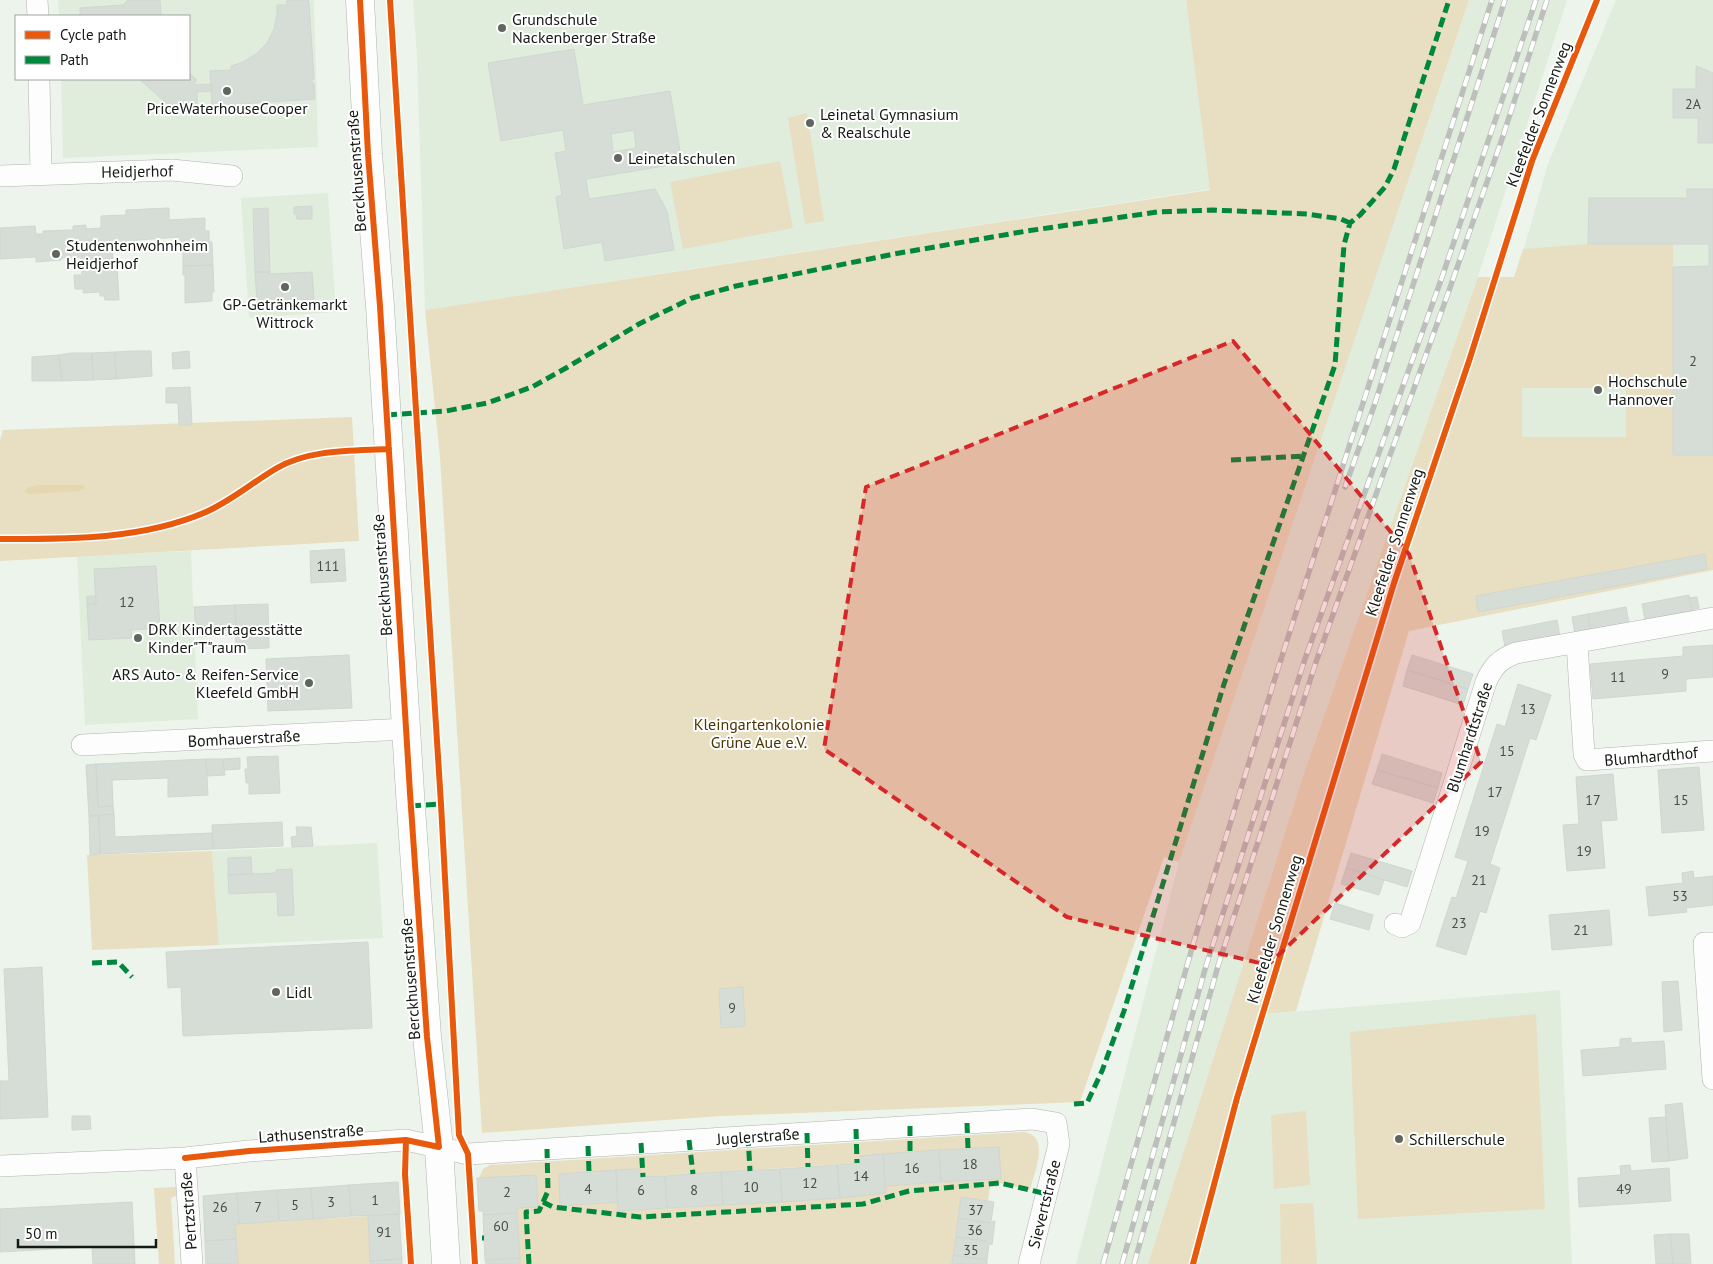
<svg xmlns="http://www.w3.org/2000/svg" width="1713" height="1264" font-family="'PT Sans',sans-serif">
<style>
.built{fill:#e0eddd}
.green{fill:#e8dec1;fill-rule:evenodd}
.forest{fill:#e5d7b0}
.building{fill:#d6ddd7;stroke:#d0d7d1;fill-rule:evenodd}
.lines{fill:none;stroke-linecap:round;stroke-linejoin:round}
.street-casing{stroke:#b0b5ae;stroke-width:22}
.secondary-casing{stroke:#b0b5ae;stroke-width:29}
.street{stroke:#fcfdfc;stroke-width:21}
.secondary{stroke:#fcfdfc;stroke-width:28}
.rail-casing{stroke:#bdbfbd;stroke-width:5.5}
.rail{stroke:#fff;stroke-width:4;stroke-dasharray:11;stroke-linecap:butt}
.quiet{stroke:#00873e;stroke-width:5;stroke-dasharray:10 5;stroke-linecap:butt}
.cycleway-casing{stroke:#fff;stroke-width:9}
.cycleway{stroke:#e8590c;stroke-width:6}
.marked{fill:#d62828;fill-opacity:0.2;stroke:#d62828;stroke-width:4;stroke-dasharray:10 6;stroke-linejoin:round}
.poi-dot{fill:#60665f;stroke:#fff;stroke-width:2}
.labels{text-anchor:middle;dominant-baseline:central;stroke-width:4;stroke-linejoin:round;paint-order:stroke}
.number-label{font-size:14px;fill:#464c46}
.poi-label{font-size:16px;fill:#141913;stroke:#fff;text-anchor:start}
.street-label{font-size:16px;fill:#141913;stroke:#fff}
.park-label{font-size:16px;fill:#4b3500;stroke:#fff}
</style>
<rect width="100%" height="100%" fill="#edf4eb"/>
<path class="built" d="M58 0H314L318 147 63 158 61 79H189V16H59Z
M413 0H1186L1211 189 425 310 417 57Z
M1469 0H1567L1478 277 1303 776 1148 1264H1076L1179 862Z
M1616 0H1713V570L1452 502 1548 164Z
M328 193 336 312 249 318 241 198Z
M191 551 198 719 85 725 77 556Z
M377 843 383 938 219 945 212 851Z
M1560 990 1572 1264H1196L1265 1014Z"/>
<path class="green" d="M1186 0H1469L1179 862 1164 857 1080 1102 721 1116 482 1133 440 457 425 310 1210 190Z
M807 113 824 221 805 224 788 118Z
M780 161 793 228 683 249 670 182Z
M1588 244H1673V455H1713V570L1409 631 1296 1011 1265 1014 1196 1264H1148L1303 776 1478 277H1514L1523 249ZM1522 388H1626V437H1522Z
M352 417 359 541 0 561V440L3 430Z
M212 851 219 945 92 950 87 855Z
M1536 1014 1545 1209 1358 1219 1350 1032Z
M1306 1111 1310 1185 1274 1189 1271 1115Z
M1024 1132C1051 1136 1034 1172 1030 1190L1000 1183 998 1187 990 1186 988 1201 961 1198 952 1264H520L517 1208 479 1178 483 1169 490 1165ZM998 1147 1000 1179 885 1186 886 1193 782 1202 619 1211 618 1202 561 1206 559 1174 640 1169 641 1177 860 1163V1156Z
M176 1187V1196L171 1198 175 1264H159L154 1188Z
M1313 1203 1317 1264H1281L1280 1204Z
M368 1216 371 1264H238L235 1224Z"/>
<path class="forest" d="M39 485H83L86 488 79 491 28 494 25 492 28 487Z"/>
<path class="building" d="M128 0H160L161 15 159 16H80V8L123 5Z
M287 0H308L309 3 314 79H312V83H314L315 99 212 106 210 71 231 70V66L243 62 256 54 267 43 274 29 277 14V5H287Z
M574 49 583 105 670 91 682 163 586 179 589 199 655 189 667 211 674 250 605 261 602 242 564 249 556 197 562 195 555 153 566 151 563 130 501 141 488 63ZM634 130 636 148 613 152 611 134Z
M1696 66 1713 73V143H1698V118H1673V89H1696Z
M189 73 197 80 194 84 196 85 211 84 212 91 197 92V106L172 108 139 79H189Z
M1687 189H1713V455H1673V267L1709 266V244H1588L1589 198H1687Z
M312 206V219H297L296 214H294V207Z
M169 208V220L205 218V231H209V242H212L213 265 183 266V252H180V237L137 240V245L119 246V242H112L113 265H117L119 300H105L104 296H100V292L83 293 84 289H75L74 275H82L81 257 62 258 61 260 36 262V257L0 259V228L35 226 36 234H43V231L73 230V226L86 225V229L101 228V216L126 215V210Z
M268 208 270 272H255L253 209Z
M213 265 214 292H212V301L185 303V275H183V266Z
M255 272H270V274L312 272 314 299 257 303Z
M131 351H151L152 376 116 379 115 352Z
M189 351 190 368 173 369 172 353Z
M115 352 116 379 93 380 92 353Z
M71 353H92L93 380 62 381 59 355Z
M59 355 62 381H32V357Z
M190 387 192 425H179L178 403H166V388Z
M344 549 346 581 311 583 310 551Z
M1705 554 1707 569 1478 612 1476 596Z
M156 566 160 628 131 630 132 638 89 640 87 604H96L94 569Z
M1689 595 1692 612 1645 620 1642 604Z
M87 596H96V604H87Z
M1697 597 1699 608 1692 610 1689 598Z
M268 604 269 648 236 649 235 605Z
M235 605 237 635 196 637 194 607Z
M1626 607 1629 623 1591 631 1588 614Z
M1588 614 1591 631 1575 634 1572 617Z
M1557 620 1560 637 1505 647 1502 631Z
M1713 645V677L1686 679V691L1593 699 1590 664 1683 656V647Z
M349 655 352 708 268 711 266 659Z
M1412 655 1473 674 1468 689 1407 670Z
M1407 670 1468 689 1463 705 1403 686Z
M1518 684 1551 695 1536 740 1530 738 1490 864 1500 868 1486 913 1480 911 1466 955 1436 946 1452 897 1456 898 1468 861 1455 857 1497 724 1505 727Z
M1382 754 1442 773 1438 788 1377 770Z
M278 756 280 793 249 794V783H246L245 769H248L247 757Z
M240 758V769L224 770 223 759Z
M206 759H223L225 775 207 776Z
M206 759 208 795 168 797V778L112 780 113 806 98 807 96 764Z
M96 764 98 807 113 806 114 814 89 816 86 765Z
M1699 767 1704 830 1662 833 1658 770Z
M1377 770 1438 788 1433 803 1372 784Z
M1613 774 1617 820 1601 821 1605 868 1567 871 1563 825 1579 824 1576 777Z
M114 814 115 837 212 833 213 849 100 854 99 815Z
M89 816H99L100 854 90 855Z
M282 822 283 846 213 849 212 825Z
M296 827H311L313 846 292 847 291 837 297 836Z
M1351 853 1412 871 1407 887 1346 868Z
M251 857 252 874 228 875V858Z
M1346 868 1384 880 1379 895 1341 884Z
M292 869 294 915 278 916 277 892 229 894 228 875 276 873V870Z
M1693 871 1694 878 1713 876V905L1686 908 1687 912 1649 916 1646 887 1683 883 1682 873Z
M1335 903 1373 915 1369 930 1330 919Z
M1609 910 1612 945 1552 950 1549 915Z
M368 942 372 1028 183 1036 181 987 168 988 166 952Z
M42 967 48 1117 0 1119V1081H9L4 969Z
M1678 981 1682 1030 1664 1032 1662 982Z
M743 987 745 1026 721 1028 719 989Z
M1631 1038V1043L1664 1041 1666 1069 1583 1076 1581 1050 1620 1047V1039Z
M1682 1103 1688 1158 1669 1161 1665 1105Z
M72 1116H90L91 1129 72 1130Z
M1666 1117 1669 1161 1652 1162 1649 1118Z
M999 1147 1001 1179 941 1182 939 1150Z
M939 1150 941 1182 885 1186 883 1154Z
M883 1154 886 1193 840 1198 837 1165 860 1163V1156Z
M837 1165 840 1198 782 1202 780 1169Z
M1630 1165 1631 1171 1669 1168 1671 1201 1579 1207 1578 1178 1621 1175 1620 1166Z
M640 1169 641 1177 665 1176 667 1208 618 1211 616 1170Z
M780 1169 782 1202 723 1205 721 1172Z
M616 1170 618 1202 560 1206 559 1174Z
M721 1172 723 1205 667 1208 665 1176Z
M536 1175 538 1207 517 1208V1213L483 1215V1211H479L477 1178Z
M398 1182 400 1214 351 1216 349 1185Z
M349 1185 351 1216 313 1219 311 1188Z
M311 1188 313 1219 279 1221 277 1190Z
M277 1190 279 1221 239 1224 237 1193Z
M237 1193 239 1224H235L236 1239 205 1241 203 1196Z
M961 1197 994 1202 991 1221 989 1223 958 1218Z
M132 1202 135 1264H93L92 1247 0 1252V1209Z
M517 1213 520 1258 485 1260 483 1215Z
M399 1214 402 1259 370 1261 368 1216Z
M958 1218 989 1223 995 1221 992 1245 986 1241 956 1237Z
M1670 1234 1673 1264H1656L1654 1235Z
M1670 1234H1689L1691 1264H1673Z
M956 1237 986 1241 989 1244 987 1260 953 1255Z
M236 1239 238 1264H206L205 1241Z
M953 1255 987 1260V1264H952Z
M520 1258V1264H486L485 1260Z
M402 1259V1264H371L370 1261Z"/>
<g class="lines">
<g class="street-casing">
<path id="street" d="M37 0 38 16
M39 79 41 174
M0 176 172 170 232 176
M1577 643 1584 754 1587 760 1713 751
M82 745 406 729
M1395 924 1402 927 1410 923 1486 682C1493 666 1500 659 1516 653L1713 618
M1713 943H1704L1713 1079
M185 1158 192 1264
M0 1166 185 1158 249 1151 406 1140 468 1154 1032 1119 1056 1123 1059 1144 1029 1264"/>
</g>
<g class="secondary-casing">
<path id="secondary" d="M360 0 368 154 380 306 410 793 427 1037 439 1147 446 1264"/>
</g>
<use href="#street" class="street"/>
<use href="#secondary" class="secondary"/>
<g class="rail-casing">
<path id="rail" d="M1345 487 1374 406 1505 0
M1103 1264 1194 941 1276 675 1492 0
M1122 1264 1206 966 1305 659 1441 280 1536 0
M1134 1264 1218 966 1316 662 1451 285 1503 136 1547 0"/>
</g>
<use href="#rail" class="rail"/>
<path class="quiet" d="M387 415 446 411 487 403 532 387 566 368 639 324 692 298 736 286 894 254 1027 231 1157 212 1213 210 1307 214 1341 219 1350 223
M1231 460 1304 456
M411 806 441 804
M92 963 118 962 132 977
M1074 1104 1087 1103 1102 1071 1124 1011 1224 684 1335 365 1344 245 1350 223 1360 215 1385 187 1394 169 1449 0
M967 1123 968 1148
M910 1126V1152
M856 1129 857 1163
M807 1133 808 1167
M748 1136 750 1171
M689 1140 693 1174
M641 1143 643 1177
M588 1146 589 1172
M543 1202 553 1207 640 1217 863 1204 909 1191 1000 1183 1047 1194
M482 1238H484
M529 1264 526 1212 539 1211 548 1191 547 1149"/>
<g class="cycleway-casing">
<path id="cycleway" d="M390 0 441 804 459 1135 468 1154 475 1264
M0 539C69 539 141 540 206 512 231 501 253 482 277 468 310 449 352 451 389 449
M406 1140 405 1174 411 1264
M185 1158 249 1151 406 1140 439 1147 427 1037 410 793 380 306 368 154 360 0
M1193 1264 1237 1098 1394 583 1470 358 1532 161 1597 0"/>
</g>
<use href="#cycleway" class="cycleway"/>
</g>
<path class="marked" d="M1233 341 1409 554 1481 762 1268 965 1067 917 824 749 866 487Z"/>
<g class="poi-dot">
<circle cx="502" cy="28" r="5"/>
<circle cx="227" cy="91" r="5"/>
<circle cx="810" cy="123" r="5"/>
<circle cx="618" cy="158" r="5"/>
<circle cx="56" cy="254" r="5"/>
<circle cx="285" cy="287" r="5"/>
<circle cx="1598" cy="390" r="5"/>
<circle cx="138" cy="638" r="5"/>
<circle cx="309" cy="683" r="5"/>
<circle cx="276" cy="992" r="5"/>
<circle cx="1399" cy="1139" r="5"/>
</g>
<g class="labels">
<g class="number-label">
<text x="1693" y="104">2A</text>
<text x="1693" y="361">2</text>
<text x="328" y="566">111</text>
<text x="127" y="602">12</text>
<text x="1665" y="674">9</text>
<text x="1618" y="677">11</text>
<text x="1528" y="709">13</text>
<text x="1507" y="751">15</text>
<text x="1495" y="792">17</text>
<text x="1593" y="800">17</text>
<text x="1681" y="800">15</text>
<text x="1482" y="831">19</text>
<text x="1584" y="851">19</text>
<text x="1479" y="880">21</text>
<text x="1680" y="896">53</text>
<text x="1459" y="923">23</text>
<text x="1581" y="930">21</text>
<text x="732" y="1008">9</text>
<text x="970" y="1164">18</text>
<text x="912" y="1168">16</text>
<text x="861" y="1176">14</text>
<text x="810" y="1183">12</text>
<text x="751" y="1187">10</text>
<text x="588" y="1189">4</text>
<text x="1624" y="1189">49</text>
<text x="641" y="1190">6</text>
<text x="694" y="1190">8</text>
<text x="507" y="1192">2</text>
<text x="375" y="1200">1</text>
<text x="331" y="1202">3</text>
<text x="295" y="1205">5</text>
<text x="220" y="1207">26</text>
<text x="258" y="1207">7</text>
<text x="976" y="1210">37</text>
<text x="501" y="1226">60</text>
<text x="975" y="1230">36</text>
<text x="384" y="1232">91</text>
<text x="971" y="1250">35</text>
</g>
<g class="poi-label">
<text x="512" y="19">Grundschule<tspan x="512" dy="18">Nackenberger Straße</tspan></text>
<text x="227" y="108" text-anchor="middle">PriceWaterhouseCooper</text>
<text x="820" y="114">Leinetal Gymnasium<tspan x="820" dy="18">&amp; Realschule</tspan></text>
<text x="628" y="158">Leinetalschulen</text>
<text x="66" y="245">Studentenwohnheim<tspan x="66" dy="18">Heidjerhof</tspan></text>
<text x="285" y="304" text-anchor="middle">GP-Getränkemarkt<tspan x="285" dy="18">Wittrock</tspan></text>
<text x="1608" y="381">Hochschule<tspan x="1608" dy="18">Hannover</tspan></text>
<text x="148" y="629">DRK Kindertagesstätte<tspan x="148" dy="18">Kinder"T"raum</tspan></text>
<text x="299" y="674" text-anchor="end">ARS Auto- &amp; Reifen-Service<tspan x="299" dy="18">Kleefeld GmbH</tspan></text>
<text x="286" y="992">Lidl</text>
<text x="1409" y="1139">Schillerschule</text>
</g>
<g class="street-label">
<text transform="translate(1538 114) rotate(-69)">Kleefelder Sonnenweg</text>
<text transform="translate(137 171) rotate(-1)">Heidjerhof</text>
<text transform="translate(356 171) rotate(-94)">Berckhusenstraße</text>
<text transform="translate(1394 542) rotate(-72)">Kleefelder Sonnenweg</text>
<text transform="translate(382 575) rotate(-94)">Berckhusenstraße</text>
<text transform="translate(1469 737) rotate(-72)">Blumhardtstraße</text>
<text transform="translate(244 738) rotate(-3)">Bomhauerstraße</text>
<text transform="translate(1651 756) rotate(-5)">Blumhardthof</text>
<text transform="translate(1274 929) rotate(-73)">Kleefelder Sonnenweg</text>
<text transform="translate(410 979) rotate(-94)">Berckhusenstraße</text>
<text transform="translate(311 1133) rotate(-4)">Lathusenstraße</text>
<text transform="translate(758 1136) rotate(-4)">Juglerstraße</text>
<text transform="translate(1044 1204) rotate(-76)">Sievertstraße</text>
<text transform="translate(188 1211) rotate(-94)">Pertzstraße</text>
</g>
<g class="park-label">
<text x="759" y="724">Kleingartenkolonie<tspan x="759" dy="18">Grüne Aue e.V.</tspan></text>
</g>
</g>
<rect x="15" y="15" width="175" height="65" fill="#ffffff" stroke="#a1a3a1"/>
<rect x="25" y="31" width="25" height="8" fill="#e8590c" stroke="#a1a3a1"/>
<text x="60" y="40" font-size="15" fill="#141913">Cycle path</text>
<rect x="25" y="56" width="25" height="8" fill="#00873e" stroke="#a1a3a1"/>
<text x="60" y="65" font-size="15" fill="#141913">Path</text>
<path d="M18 1239v8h138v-8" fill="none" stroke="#141913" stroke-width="2.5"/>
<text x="25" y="1239" font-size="15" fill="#141913" stroke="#ffffff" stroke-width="4" paint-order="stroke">50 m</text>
</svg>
